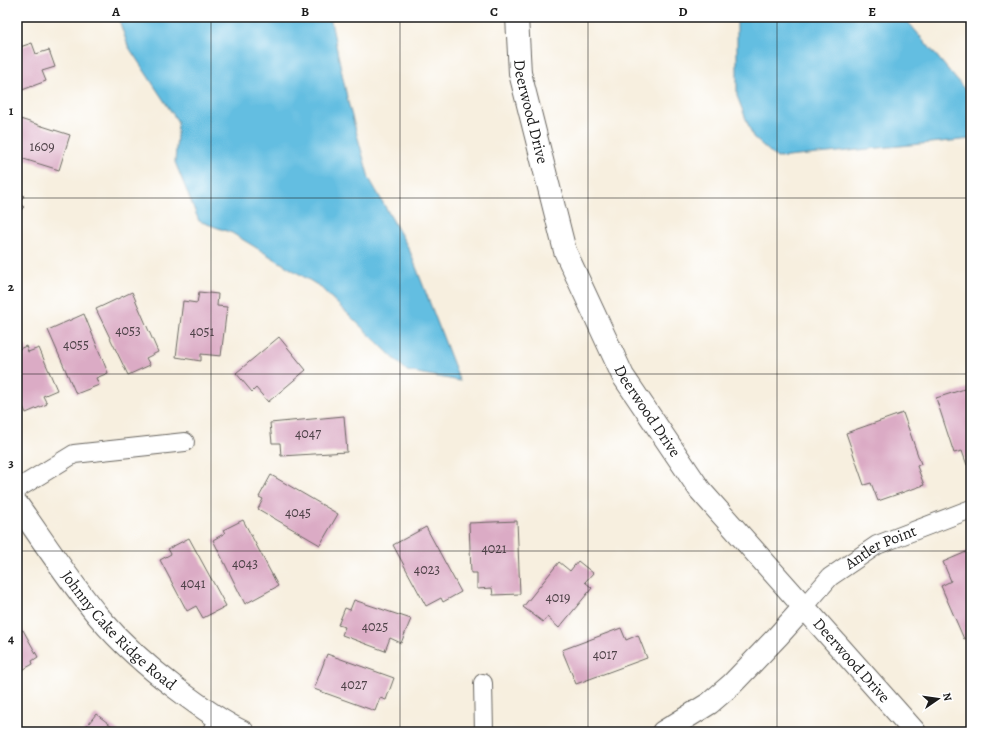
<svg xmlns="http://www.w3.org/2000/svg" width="988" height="749" font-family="Alegreya,serif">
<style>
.water{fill:#64bee1;stroke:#406d7e}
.building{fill:#dbabc5}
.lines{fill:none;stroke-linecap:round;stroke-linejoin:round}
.minor-casing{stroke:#696660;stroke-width:20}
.tertiary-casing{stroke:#696660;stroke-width:24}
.minor{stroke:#fff;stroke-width:18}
.tertiary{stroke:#fff;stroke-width:22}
.grid{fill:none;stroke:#1c1c1c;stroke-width:1;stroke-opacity:0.55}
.labels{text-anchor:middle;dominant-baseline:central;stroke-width:3;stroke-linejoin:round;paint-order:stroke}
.number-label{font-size:14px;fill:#4c4046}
.street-label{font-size:16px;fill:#1c1c1c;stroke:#fff}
.neatline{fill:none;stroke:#1c1c1c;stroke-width:1.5}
.grid-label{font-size:13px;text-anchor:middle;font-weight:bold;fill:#1c1c1c}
</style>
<rect width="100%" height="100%" fill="#fff"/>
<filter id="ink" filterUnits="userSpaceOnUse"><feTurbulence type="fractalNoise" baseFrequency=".025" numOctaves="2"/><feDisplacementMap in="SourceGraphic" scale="8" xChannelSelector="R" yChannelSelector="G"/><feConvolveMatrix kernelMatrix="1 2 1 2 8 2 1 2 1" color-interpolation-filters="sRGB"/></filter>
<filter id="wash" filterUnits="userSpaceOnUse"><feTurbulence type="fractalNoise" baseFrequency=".012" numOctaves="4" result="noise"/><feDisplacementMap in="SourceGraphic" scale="16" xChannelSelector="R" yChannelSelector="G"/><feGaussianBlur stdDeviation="0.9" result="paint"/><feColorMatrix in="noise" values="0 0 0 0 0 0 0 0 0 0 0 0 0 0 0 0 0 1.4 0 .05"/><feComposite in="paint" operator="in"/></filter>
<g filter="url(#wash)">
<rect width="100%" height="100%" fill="#f7efdf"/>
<path class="water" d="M118 17H330L348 102 369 178 409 249 460 381 407 371 319 286 232 233 199 221 175 162 178 122 128 46Z
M737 17H904L971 97V139L777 158 753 137 737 96Z"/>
<g id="blocks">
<path class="building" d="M32 43 36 54 49 50 55 67 42 71 46 81 17 92V48Z
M17 118 70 135 59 170 17 157Z
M17 190 24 196 18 203 24 207 17 214Z
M132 292 158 352 146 358 150 365 128 375 96 309Z
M199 292 218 294 217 306 227 307 221 356 201 354V361L176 357 183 301 197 303Z
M84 314 108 373 96 378 99 385 76 394 48 330Z
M279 337 306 370 268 402 256 388 252 392 236 373Z
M26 346 28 352 39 348 57 390 43 396 47 404 26 413 17 393V350Z
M971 387V464L967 465 962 451 954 453 936 398Z
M903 413 921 464 917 466 924 485 878 501 871 483 864 485 846 433Z
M344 416 347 452 281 456 280 443H272L270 423Z
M271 475 338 514 320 545 258 509 263 499 259 497Z
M243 520 278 586 245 604 213 540 225 533 223 530Z
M517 521 520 594 493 595 492 588 477 589V573H471L469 523Z
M426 527 461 592 443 602 441 598 426 606 393 545Z
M189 538 226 606 203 618 196 606 187 611 160 560 171 554 168 549Z
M971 550V636L964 639 941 586 951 581 943 562Z
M578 561 593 573 585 582 592 588 559 628 547 617 543 622 523 607 559 562 570 571Z
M354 600 411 619 401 643 390 638 385 651 342 635 345 627 338 625 345 608 350 610Z
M621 628 626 640 638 635 647 658 576 684 562 650Z
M23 630 38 657 32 661 33 664 17 673V634Z
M327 654 394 678 386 700 380 698 375 711 314 689Z
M96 714 120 732H82Z"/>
</g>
</g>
<g filter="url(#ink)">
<use href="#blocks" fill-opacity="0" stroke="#696660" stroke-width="1"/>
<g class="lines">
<g class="minor-casing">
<g id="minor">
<path d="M17 489 74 454 185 442"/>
<path id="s1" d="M804 607 830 577 877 545 971 509"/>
<path d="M483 683 484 732"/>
<path d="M212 732 220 719"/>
</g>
</g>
<g class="tertiary-casing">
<g id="tertiary">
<path id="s2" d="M517 17 520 73 565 251 623 376 700 490 915 732"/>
<path id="s3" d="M17 504C44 542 69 581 99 617 122 644 149 668 177 689 198 705 220 721 243 732"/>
<path d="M663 732 710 703 732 684 778 636 804 607"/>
</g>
</g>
<use href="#minor" class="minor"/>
<use href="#tertiary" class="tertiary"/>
</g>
</g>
<path class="grid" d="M211 17V732M400 17V732M588 17V732M777 17V732M17 198H971M17 374H971M17 551H971"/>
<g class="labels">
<g class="number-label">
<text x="42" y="146">1609</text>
<text x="128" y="330">4053</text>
<text x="202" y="331">4051</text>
<text x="76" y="344">4055</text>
<text x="308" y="433">4047</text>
<text x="298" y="512">4045</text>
<text x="494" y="548">4021</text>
<text x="245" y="563">4043</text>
<text x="427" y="569">4023</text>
<text x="193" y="583">4041</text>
<text x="558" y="597">4019</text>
<text x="375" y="626">4025</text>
<text x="605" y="654">4017</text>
<text x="354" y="684">4027</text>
</g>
<g class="street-label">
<text stroke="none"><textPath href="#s2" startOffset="96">Deerwood Drive</textPath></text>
<text stroke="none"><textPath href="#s2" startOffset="420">Deerwood Drive</textPath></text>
<text stroke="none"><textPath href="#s1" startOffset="99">Antler Point</textPath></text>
<text stroke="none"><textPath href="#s3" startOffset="163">Johnny Cake Ridge Road</textPath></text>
<text stroke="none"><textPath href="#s2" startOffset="743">Deerwood Drive</textPath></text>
</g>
</g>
<rect width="988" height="749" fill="none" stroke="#fff" stroke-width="44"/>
<g transform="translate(938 699) rotate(77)" stroke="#ffffff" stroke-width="3" paint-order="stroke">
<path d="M0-3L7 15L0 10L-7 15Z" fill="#1c1c1c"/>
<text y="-6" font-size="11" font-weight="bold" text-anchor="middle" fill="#1c1c1c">N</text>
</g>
<rect x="22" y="22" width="944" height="705" class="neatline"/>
<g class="grid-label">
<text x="116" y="16">A</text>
<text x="305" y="16">B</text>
<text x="494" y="16">C</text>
<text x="683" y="16">D</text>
<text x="872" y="16">E</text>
<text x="11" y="115">1</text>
<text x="11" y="291">2</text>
<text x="11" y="467">3</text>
<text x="11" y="643">4</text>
</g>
</svg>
